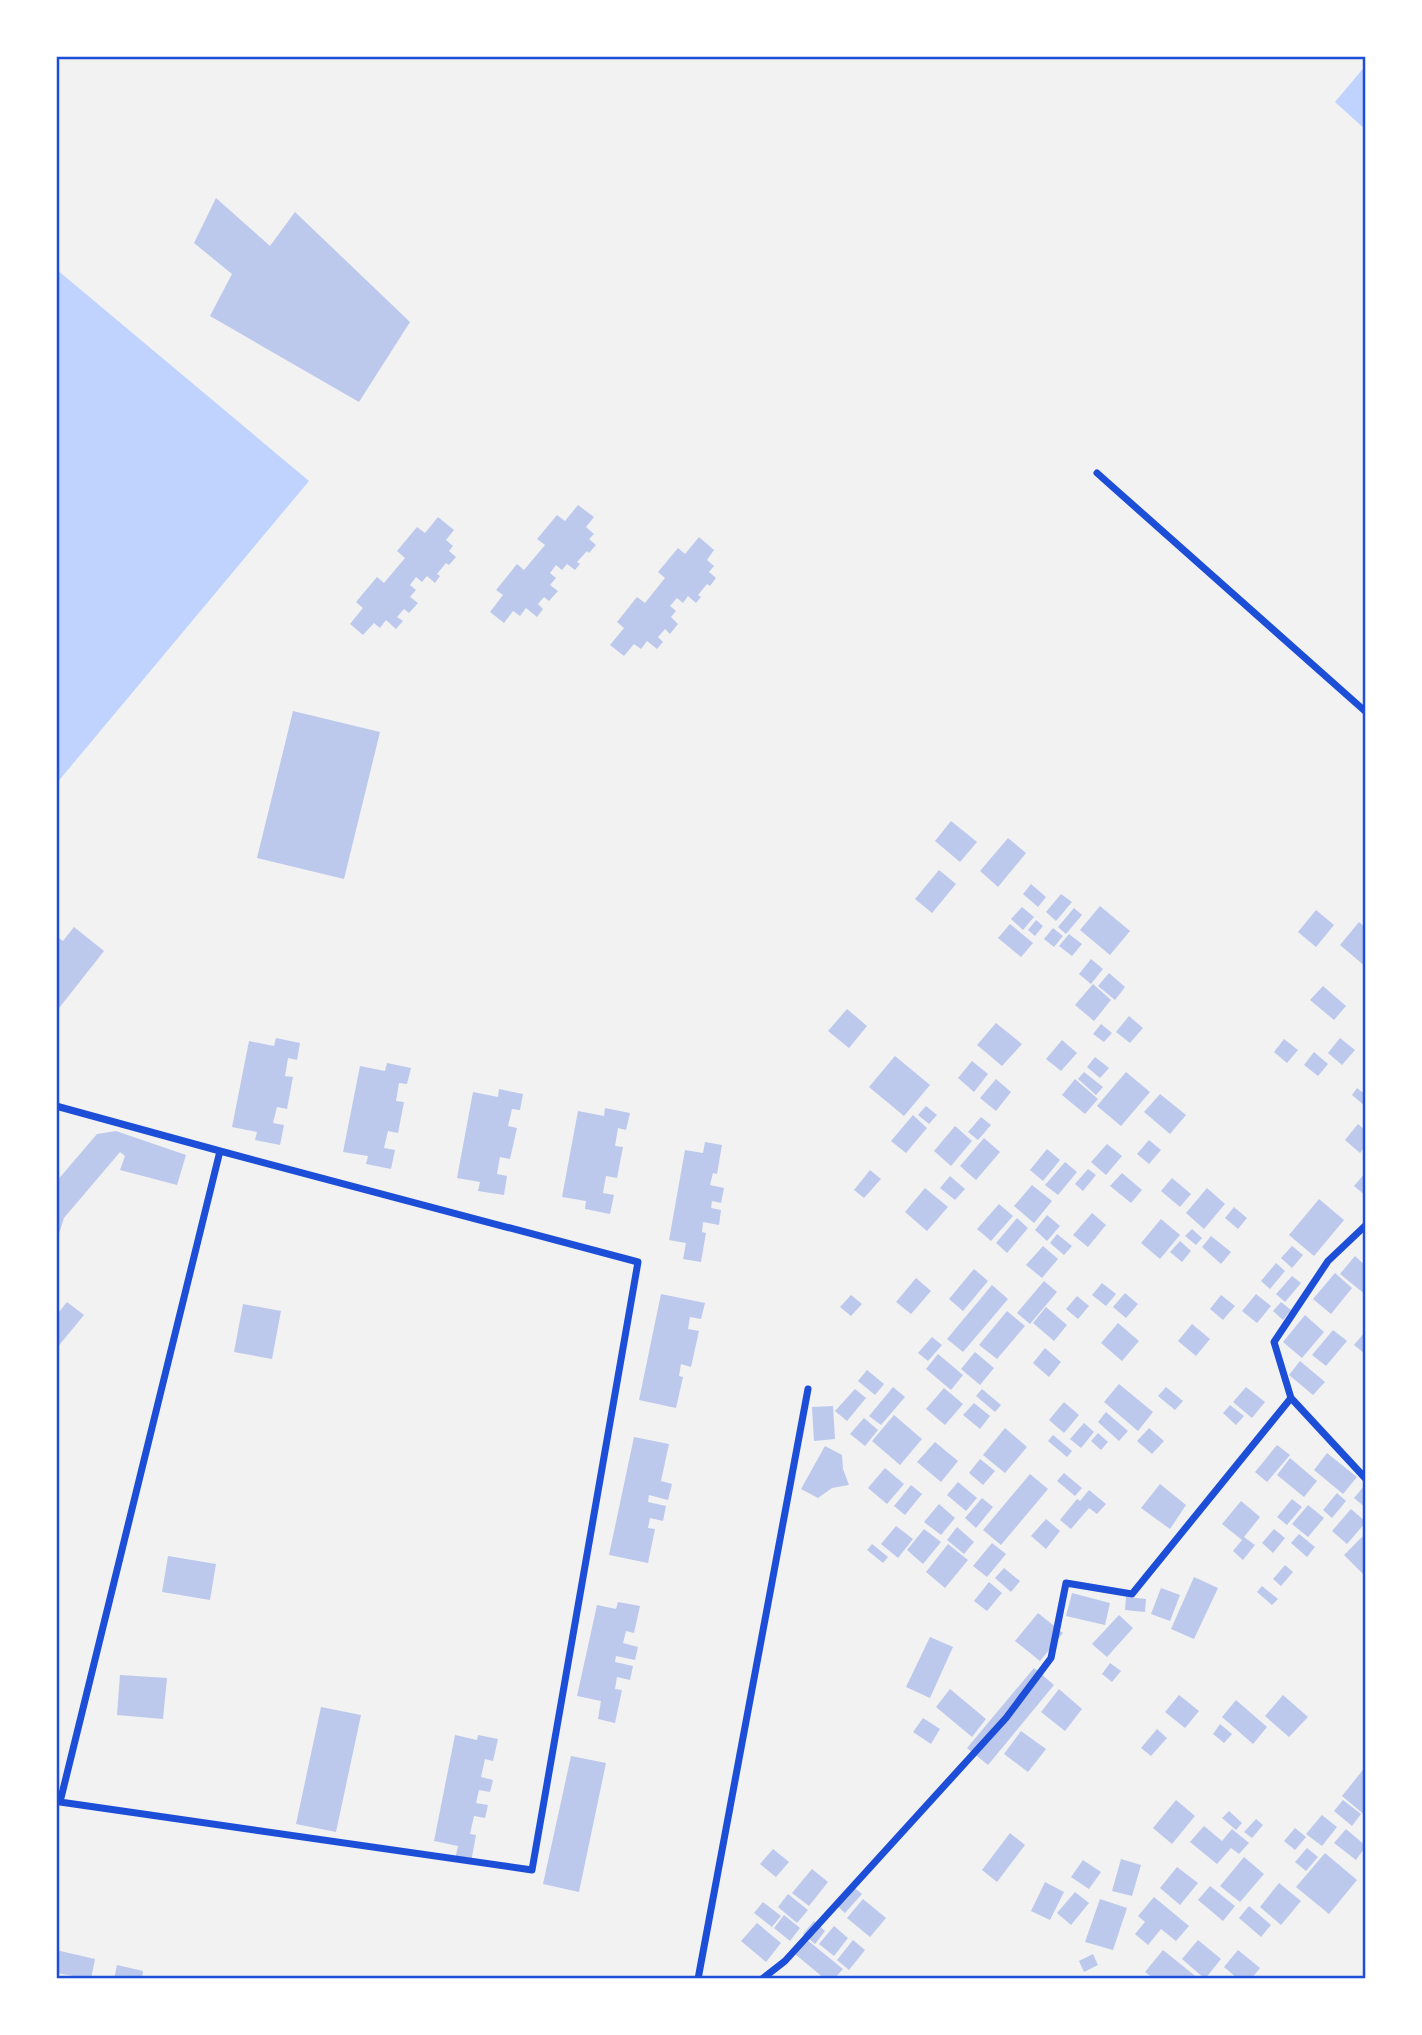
<svg xmlns="http://www.w3.org/2000/svg" width="1422" height="2035" font-family="'IBM Plex Sans',sans-serif">
<style>
.water{fill:#bfd3fe}
.building{fill:#bdc9ec}
.lines{fill:none;stroke-linecap:round;stroke-linejoin:round}
.minor{stroke:#1d4ed8;stroke-width:7}
.neatline{fill:none;stroke:#1d4ed8;stroke-width:2.5}
</style>
<rect width="100%" height="100%" fill="#f2f2f2"/>
<path class="water" d="M1366 65V130L1335 102Z
M56 269 309 481 56 784Z"/>
<path class="building" d="M216 198 270 246 295 212 410 322 359 402 210 316 232 274 194 243Z
M578 505 594 517 586 527 594 534 589 539 596 545 589 553 587 551 577 562 580 564 575 570 567 564 562 570 556 565 550 573 556 578 550 585 558 591 549 601 544 597 538 604 543 609 537 617 526 608 520 616 513 611 504 623 490 612 503 595 496 590 517 564 524 570 545 545 537 539 557 515 565 521Z
M438 517 454 530 446 540 453 546 449 551 456 557 449 565 446 563 437 574 440 576 435 583 427 576 422 582 416 577 410 585 416 590 410 597 418 603 409 613 404 609 397 617 403 621 396 629 386 620 380 628 374 623 363 635 350 624 363 608 356 602 377 577 384 583 405 558 397 551 417 527 425 533Z
M699 537 714 550 707 560 714 566 709 572 716 578 710 586 707 584 698 595 701 597 696 603 688 596 683 603 677 598 670 606 676 611 671 617 678 624 670 634 665 629 658 637 663 642 657 649 647 641 641 649 634 644 624 656 610 645 624 628 617 622 637 597 645 603 665 578 658 572 678 548 685 554Z
M293 711 380 732 344 879 257 858Z
M951 821 977 842 960 862 935 841Z
M1008 838 1026 853 998 887 980 871Z
M939 870 956 884 932 913 915 899Z
M1031 884 1046 897 1038 907 1023 894Z
M1061 894 1072 902 1056 921 1046 912Z
M1100 906 1130 931 1110 955 1080 930Z
M1022 907 1034 917 1023 930 1011 919Z
M1074 908 1082 915 1066 934 1058 927Z
M1316 910 1334 925 1316 947 1298 932Z
M1036 920 1043 926 1035 936 1028 930Z
M1359 922 1366 928V967L1340 945Z
M1010 924 1033 943 1021 957 998 938Z
M74 927 104 951 56 1012V936L63 941Z
M1053 928 1063 936 1054 947 1044 939Z
M1069 934 1082 944 1072 956 1059 946Z
M1091 959 1103 969 1091 984 1079 974Z
M1109 973 1125 987 1115 1000 1098 986Z
M1093 984 1111 1000 1094 1021 1075 1005Z
M1323 986 1346 1006 1334 1020 1310 1000Z
M847 1009 867 1026 849 1048 828 1031Z
M1129 1016 1143 1028 1130 1043 1116 1032Z
M996 1023 1022 1044 1002 1066 977 1045Z
M1101 1024 1112 1033 1104 1042 1093 1034Z
M276 1038 300 1043 297 1060 288 1058 285 1076 293 1077 287 1109 277 1107 273 1123 284 1125 280 1145 255 1140 257 1132 232 1127 249 1041 274 1046Z
M1340 1038 1355 1050 1342 1065 1328 1053Z
M1284 1039 1298 1050 1287 1063 1274 1052Z
M1062 1040 1077 1053 1061 1071 1046 1059Z
M1314 1052 1328 1064 1318 1076 1304 1065Z
M895 1056 930 1085 904 1116 869 1087Z
M1095 1057 1109 1068 1100 1078 1087 1067Z
M972 1061 988 1074 974 1092 958 1078Z
M387 1063 411 1068 407 1084 399 1083 396 1101 404 1102 398 1133 388 1131 384 1148 395 1150 391 1169 366 1164 368 1156 343 1152 360 1066 385 1071Z
M1084 1072 1103 1087 1096 1095 1078 1079Z
M1126 1072 1150 1092 1121 1126 1097 1106Z
M996 1079 1011 1092 996 1111 980 1098Z
M1075 1079 1098 1099 1085 1114 1062 1095Z
M1357 1088 1366 1095V1107L1352 1095Z
M499 1089 523 1094 520 1110 512 1109 508 1126 517 1128 510 1159 500 1157 497 1174 507 1176 504 1195 478 1191 480 1182 457 1178 473 1092 498 1097Z
M1160 1094 1186 1115 1170 1134 1144 1112Z
M926 1106 937 1115 929 1124 918 1115Z
M605 1108 630 1113 626 1130 618 1128 615 1146 623 1147 617 1178 606 1176 603 1193 614 1195 610 1214 585 1209 586 1201 562 1197 578 1111 604 1116Z
M913 1115 927 1128 906 1153 891 1141Z
M981 1117 991 1125 978 1140 968 1132Z
M1358 1124 1366 1131V1145L1360 1153 1345 1140Z
M955 1126 972 1141 951 1166 934 1151Z
M116 1131 186 1155 177 1185 120 1170 125 1156 120 1152 64 1218 56 1243V1182L97 1134Z
M984 1138 1000 1152 976 1180 960 1166Z
M1149 1140 1161 1150 1149 1164 1137 1154Z
M705 1142 722 1145 717 1174 713 1173 710 1185 724 1188 721 1203 712 1201 711 1208 721 1210 719 1225 703 1222 702 1232 706 1233 701 1262 683 1259 686 1243 669 1240 685 1150 703 1153Z
M1107 1144 1122 1156 1106 1175 1091 1162Z
M1047 1149 1060 1160 1043 1181 1030 1170Z
M1065 1162 1077 1172 1058 1195 1045 1185Z
M1088 1169 1096 1175 1083 1191 1075 1184Z
M870 1170 881 1179 864 1198 854 1190Z
M1366 1172V1196L1354 1186Z
M1122 1173 1142 1190 1131 1203 1110 1186Z
M950 1176 965 1189 955 1200 940 1188Z
M1172 1178 1191 1194 1180 1207 1161 1191Z
M1032 1185 1052 1201 1034 1223 1014 1206Z
M925 1188 948 1207 927 1231 905 1212Z
M1207 1188 1225 1204 1204 1229 1186 1213Z
M1319 1199 1344 1220 1314 1256 1289 1235Z
M999 1204 1013 1216 991 1241 977 1229Z
M1234 1207 1247 1218 1238 1229 1225 1218Z
M1092 1213 1106 1225 1088 1247 1073 1235Z
M1047 1215 1060 1226 1047 1241 1035 1230Z
M1017 1218 1028 1228 1007 1253 996 1243Z
M1161 1219 1180 1235 1160 1259 1141 1243Z
M1192 1229 1202 1238 1196 1245 1185 1236Z
M1057 1234 1072 1246 1064 1255 1050 1243Z
M1211 1236 1231 1252 1221 1264 1202 1247Z
M1180 1241 1191 1251 1182 1262 1170 1252Z
M1043 1246 1058 1259 1042 1278 1026 1265Z
M1292 1246 1303 1255 1292 1268 1281 1258Z
M1355 1256 1366 1266V1295L1340 1274Z
M1276 1263 1285 1271 1270 1289 1261 1281Z
M974 1269 988 1281 963 1311 949 1299Z
M1335 1273 1352 1288 1331 1314 1313 1299Z
M1292 1276 1301 1283 1285 1302 1276 1294Z
M916 1278 931 1291 911 1314 896 1302Z
M1044 1281 1057 1292 1030 1324 1017 1313Z
M1102 1283 1116 1294 1106 1306 1092 1295Z
M992 1285 1008 1299 963 1352 947 1339Z
M1125 1293 1138 1304 1126 1318 1113 1307Z
M661 1294 705 1303 701 1319 690 1317 688 1329 699 1331 691 1367 681 1364 679 1376 683 1377 676 1408 639 1400Z
M1256 1294 1271 1306 1257 1323 1242 1311Z
M851 1295 862 1304 851 1316 840 1307Z
M1221 1295 1235 1306 1223 1320 1210 1309Z
M1077 1296 1089 1306 1078 1319 1066 1309Z
M67 1302 84 1315 56 1349V1316Z
M1281 1302 1291 1310 1283 1320 1273 1311Z
M243 1304 281 1311 272 1359 234 1352Z
M1046 1307 1067 1325 1054 1341 1033 1323Z
M1007 1311 1025 1326 997 1359 979 1345Z
M1305 1315 1324 1332 1302 1358 1283 1342Z
M1118 1323 1139 1341 1122 1361 1101 1343Z
M1192 1324 1210 1339 1196 1356 1178 1341Z
M1333 1330 1347 1341 1326 1366 1312 1355Z
M1364 1333 1366 1335 1365 1354 1354 1345Z
M932 1337 942 1345 928 1361 918 1353Z
M1045 1348 1061 1362 1049 1377 1033 1363Z
M975 1352 994 1368 980 1385 961 1369Z
M938 1354 963 1375 951 1390 926 1369Z
M1300 1361 1325 1382 1313 1395 1289 1375Z
M867 1370 884 1384 875 1395 858 1381Z
M1119 1384 1153 1412 1138 1431 1104 1402Z
M893 1387 905 1397 881 1425 869 1416Z
M1166 1387 1183 1401 1175 1410 1158 1396Z
M1246 1387 1265 1402 1252 1418 1233 1402Z
M944 1388 963 1404 945 1425 926 1409Z
M855 1389 866 1398 847 1421 835 1411Z
M982 1389 1001 1405 995 1412 976 1396Z
M1064 1402 1079 1415 1064 1433 1049 1420Z
M974 1403 990 1416 980 1429 963 1415Z
M1230 1405 1244 1416 1236 1425 1223 1413Z
M833 1406 835 1439 814 1441 812 1407Z
M1106 1412 1128 1431 1119 1441 1098 1422Z
M894 1415 922 1439 900 1465 872 1441Z
M864 1418 878 1430 865 1446 850 1434Z
M1084 1423 1094 1432 1081 1448 1070 1439Z
M1005 1428 1027 1447 1005 1473 983 1455Z
M1149 1428 1164 1441 1152 1454 1137 1441Z
M1098 1433 1108 1442 1101 1450 1091 1441Z
M1053 1435 1072 1451 1067 1457 1048 1441Z
M634 1437 669 1444 661 1481 672 1484 668 1500 649 1495 648 1502 666 1506 663 1521 650 1518 648 1528 655 1529 648 1563 609 1555Z
M935 1442 958 1461 941 1482 917 1462Z
M1277 1445 1290 1455 1267 1482 1255 1472Z
M825 1446 842 1455 843 1469 849 1485 832 1488 818 1498 801 1489Z
M1327 1453 1357 1477 1343 1494 1314 1470Z
M1290 1458 1317 1481 1304 1497 1277 1475Z
M980 1459 995 1471 983 1485 969 1473Z
M885 1468 904 1484 887 1504 868 1488Z
M1064 1473 1082 1488 1075 1496 1057 1481Z
M1030 1474 1048 1489 1001 1545 983 1530Z
M958 1482 977 1498 966 1511 947 1495Z
M1160 1484 1186 1505 1170 1529 1141 1508Z
M911 1485 922 1494 905 1515 894 1506Z
M1364 1486 1366 1488V1508L1354 1498Z
M1089 1490 1106 1504 1097 1514 1089 1508 1071 1529 1060 1520 1077 1499 1080 1501Z
M1337 1493 1346 1501 1332 1518 1323 1510Z
M982 1498 993 1507 976 1528 965 1518Z
M1292 1499 1302 1507 1287 1525 1277 1517Z
M1241 1501 1260 1517 1244 1537 1255 1545 1243 1560 1233 1551 1242 1540 1222 1524Z
M939 1504 955 1518 941 1535 924 1522Z
M1308 1505 1324 1518 1308 1537 1292 1524Z
M1351 1509 1366 1522 1347 1544 1332 1531Z
M1046 1519 1060 1531 1046 1549 1031 1536Z
M896 1526 913 1539 898 1558 881 1544Z
M957 1527 974 1542 964 1554 947 1540Z
M924 1529 941 1542 923 1564 907 1550Z
M1274 1529 1285 1538 1273 1553 1262 1543Z
M1366 1533V1577L1344 1555Z
M1299 1534 1315 1547 1307 1557 1291 1543Z
M992 1543 1006 1554 987 1577 973 1566Z
M872 1544 888 1557 883 1563 867 1550Z
M948 1544 968 1560 945 1588 926 1572Z
M168 1556 216 1564 210 1600 162 1592Z
M1285 1565 1293 1572 1281 1586 1273 1579Z
M1004 1568 1020 1581 1011 1592 995 1578Z
M1194 1577 1218 1588 1194 1639 1171 1629Z
M989 1582 1002 1593 987 1611 974 1601Z
M1262 1586 1278 1599 1272 1605 1257 1592Z
M1161 1588 1180 1595 1170 1621 1151 1614Z
M1072 1593 1110 1603 1105 1625 1066 1616Z
M1126 1597 1146 1599 1145 1612 1125 1610Z
M618 1602 640 1606 634 1633 626 1631 623 1643 638 1647 635 1660 616 1656 615 1662 633 1666 630 1680 617 1677 615 1689 622 1690 615 1723 598 1719 601 1701 577 1696 597 1605 616 1609Z
M1038 1613 1063 1633 1040 1661 1015 1641Z
M1119 1615 1133 1628 1107 1657 1092 1644Z
M930 1637 953 1647 930 1698 906 1687Z
M1110 1663 1121 1671 1112 1682 1102 1674Z
M1034 1668 1054 1685 988 1765 967 1748Z
M120 1675 167 1678 163 1719 117 1715Z
M950 1689 986 1719 972 1737 936 1707Z
M1059 1689 1082 1709 1065 1731 1041 1712Z
M1179 1695 1199 1711 1185 1728 1165 1712Z
M1283 1695 1308 1717 1289 1737 1265 1716Z
M1236 1700 1267 1727 1253 1744 1222 1717Z
M321 1707 361 1715 336 1832 296 1824Z
M923 1718 940 1729 931 1744 913 1732Z
M1220 1724 1232 1734 1224 1743 1213 1734Z
M1157 1729 1167 1738 1151 1756 1141 1748Z
M1021 1731 1046 1749 1028 1772 1004 1754Z
M455 1735 477 1740 478 1735 498 1739 493 1761 485 1759 481 1777 493 1780 490 1792 479 1790 476 1803 488 1805 485 1818 474 1816 470 1834 476 1835 471 1862 455 1859 458 1846 434 1841Z
M571 1756 606 1763 579 1892 543 1884Z
M1366 1766V1816L1342 1796Z
M1176 1800 1195 1816 1172 1844 1153 1828Z
M1343 1800 1361 1814 1352 1826 1334 1811Z
M1229 1811 1242 1823 1236 1830 1222 1818Z
M1322 1815 1337 1827 1322 1846 1306 1834Z
M1256 1819 1263 1825 1252 1838 1244 1832Z
M1204 1826 1222 1841 1232 1829 1249 1843 1239 1854 1231 1848 1217 1864 1190 1842Z
M1295 1828 1306 1837 1295 1850 1284 1841Z
M1346 1829 1366 1846 1356 1860 1334 1843Z
M1010 1833 1025 1845 997 1882 982 1870Z
M1307 1848 1318 1857 1306 1871 1295 1862Z
M773 1849 789 1862 776 1877 760 1864Z
M1325 1853 1357 1880 1329 1914 1296 1887Z
M1244 1857 1264 1874 1240 1902 1220 1886Z
M1121 1859 1141 1865 1132 1896 1112 1891Z
M1083 1860 1101 1872 1089 1889 1071 1877Z
M1177 1867 1198 1883 1180 1905 1160 1888Z
M812 1869 828 1882 809 1906 792 1893Z
M1045 1882 1064 1892 1050 1920 1031 1911Z
M1279 1883 1301 1901 1281 1925 1260 1907Z
M851 1885 862 1894 845 1913 835 1904Z
M1210 1886 1235 1906 1223 1921 1198 1900Z
M1075 1892 1089 1903 1071 1925 1057 1913Z
M788 1894 808 1910 797 1923 778 1907Z
M1154 1897 1189 1926 1176 1941 1161 1929 1148 1945 1135 1934 1145 1922 1138 1916Z
M863 1899 886 1918 870 1937 847 1918Z
M1100 1899 1127 1908 1113 1950 1085 1942Z
M763 1902 781 1916 772 1927 754 1913Z
M1249 1906 1271 1925 1261 1937 1239 1918Z
M784 1915 800 1928 790 1941 774 1928Z
M814 1921 825 1931 815 1944 803 1934Z
M757 1923 781 1943 766 1962 741 1941Z
M834 1926 848 1938 834 1956 819 1944Z
M806 1939 843 1969 834 1979H825L795 1954Z
M853 1940 865 1950 849 1970 837 1960Z
M1198 1940 1221 1959 1205 1979 1182 1959Z
M56 1950 95 1959 91 1979 56 1973Z
M1163 1950 1199 1979H1154L1145 1972Z
M1238 1950 1260 1968 1251 1979H1238L1224 1967Z
M1093 1954 1098 1965 1084 1972 1079 1961Z
M117 1965 143 1971 142 1979H114Z"/>
<g class="lines">
<path class="minor" d="M1097 473 1366 712
M56 1106 220 1151
M220 1151 638 1262 532 1870 60 1802Z
M1291 1398 1274 1342 1328 1261 1366 1225
M698 1979 808 1389
M762 1979 785 1961 1006 1718 1051 1658 1066 1583 1132 1594 1291 1398 1366 1479"/>
</g>
<rect width="1422" height="2035" fill="none" stroke="#ffffff" stroke-width="116"/>
<rect x="58" y="58" width="1306" height="1919" class="neatline"/>
</svg>
